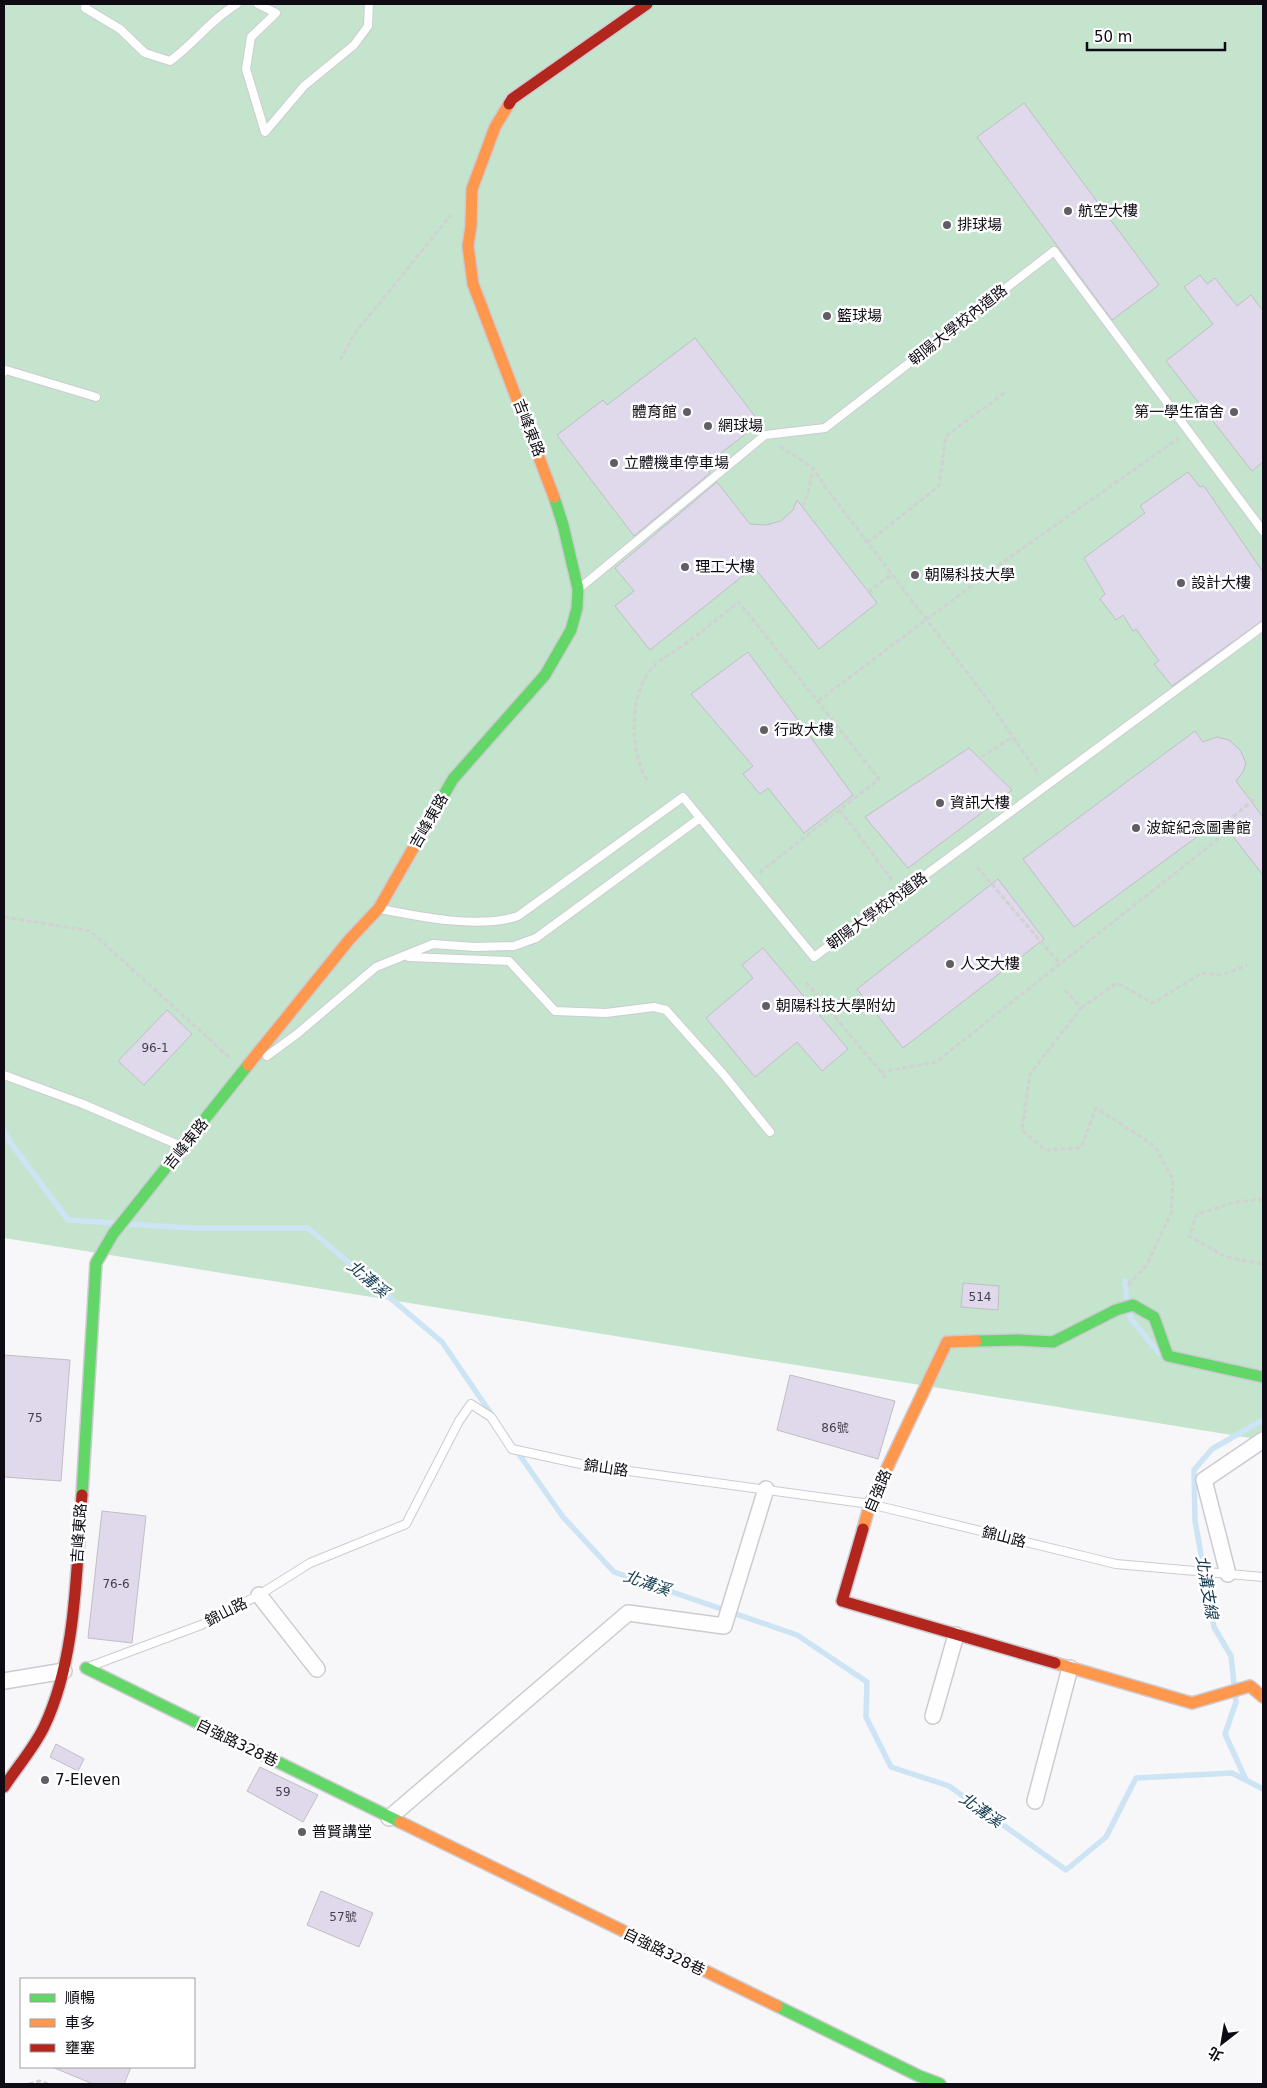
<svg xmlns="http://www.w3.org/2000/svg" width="1267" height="2088" font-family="'DejaVu Sans','Noto Sans TC',sans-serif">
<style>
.green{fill:#c4e4ce}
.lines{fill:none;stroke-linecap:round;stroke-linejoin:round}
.stream{stroke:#cce4f4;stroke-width:5.5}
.building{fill:#dfd9eb;stroke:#c0bec4}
.lane-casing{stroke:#cdcbd1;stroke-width:10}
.street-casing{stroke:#cdcbd1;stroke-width:18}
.fast-casing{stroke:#cdcbd1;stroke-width:14}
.slow-casing{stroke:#cdcbd1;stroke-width:14}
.jam-casing{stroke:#cdcbd1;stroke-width:14}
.path{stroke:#d1d1d2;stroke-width:3;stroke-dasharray:5 2.5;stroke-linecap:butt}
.lane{stroke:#fefefe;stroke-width:8}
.street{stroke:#fefefe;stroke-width:15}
.fast{stroke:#63d668;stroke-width:11}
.slow{stroke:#ff974d;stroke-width:11}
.jam{stroke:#b3261e;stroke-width:11}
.poi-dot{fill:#605d65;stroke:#fff;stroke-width:2}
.labels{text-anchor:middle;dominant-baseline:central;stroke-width:5;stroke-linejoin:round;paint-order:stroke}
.number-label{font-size:12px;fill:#433e4a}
.poi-label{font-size:15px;fill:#0f0b15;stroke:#fff;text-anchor:start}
.street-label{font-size:15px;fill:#0f0b15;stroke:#fff}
.water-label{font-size:16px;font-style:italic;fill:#11394f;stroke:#fff}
</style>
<rect width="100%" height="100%" fill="#f7f6f9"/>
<path class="green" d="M4 4H1263V1440L4 1238Z"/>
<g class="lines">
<path class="stream" d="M4 1130 10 1142 68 1220 116 1223
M127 1224 192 1228H308L442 1342 494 1418
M1125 1281 1127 1302
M1129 1311 1131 1319 1159 1353
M516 1450 563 1517 614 1572 797 1635 867 1682 866 1717 891 1767 949 1786 1066 1870 1106 1837 1136 1778 1232 1773 1263 1789
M1246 1780 1225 1734 1236 1702 1231 1656 1214 1627 1195 1521 1194 1470 1212 1449 1263 1420"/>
</g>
<path class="building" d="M1024 103 1159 285 1112 320 977 137Z
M1200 275 1207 284 1215 278 1237 306 1251 295 1263 311V462L1252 471 1166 361 1213 324 1184 287Z
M695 338 760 423 704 466 710 473 634 536 557 435 603 400 607 405Z
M1188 472 1200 487 1204 486 1263 572V620L1172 686 1154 664 1159 661 1136 629 1133 631 1123 615 1116 620 1100 599 1105 594 1084 558 1145 513 1140 506Z
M717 482 750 524 766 525 781 521 793 510 797 500 877 603 819 649 754 567 650 650 615 606 634 591 615 568Z
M748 652 853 795 804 833 768 788 760 794 743 774 753 766 691 694Z
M1195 731 1203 742 1217 737 1229 740 1240 750 1246 763 1243 772 1236 781 1263 817V875L1220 820 1074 927 1023 859Z
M969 748 1012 790 908 868 865 817Z
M998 879 1044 939 903 1048 857 989Z
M763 948 848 1049 822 1071 797 1042 755 1077 706 1018 753 978 742 965Z
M167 1010 192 1034 144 1085 118 1061Z
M963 1283 999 1286 998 1310 961 1307Z
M4 1355 70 1360 61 1481 4 1477Z
M790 1375 895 1401 878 1459 777 1430Z
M102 1511 146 1516 132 1643 88 1638Z
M56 1744 84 1759 78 1771 50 1757Z
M260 1767 318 1795 303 1822 247 1791Z
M321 1891 373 1913 359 1947 307 1925Z
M52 2067H131L124 2084H93Z"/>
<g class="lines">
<g class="lane-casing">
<path id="lane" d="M86 4 85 8 120 29 145 53 170 61C194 44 211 19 237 4
M258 4 276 13 251 37 246 69 265 132 304 86 354 45 368 26 369 4
M4 372 6 370 96 397
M581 587 765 435 825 428 1054 251 1263 531
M381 909C420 917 480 929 518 916L683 797 814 957 1263 626
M409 957 509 961 555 1011 606 1013 654 1007 666 1010 724 1075 770 1132
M267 1056 297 1034 376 967 433 944 475 947 514 946 536 938 700 818
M4 1075 83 1104 181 1146
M91 1666 201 1625 259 1595 310 1563 406 1524 459 1421 471 1404 491 1417 512 1449 585 1465 870 1504 1116 1564 1263 1577"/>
</g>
<g class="street-casing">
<path id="street" d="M1228 1574 1204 1480 1263 1440
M259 1595 317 1669
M4 1681 64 1671
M933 1716 956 1635
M1035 1801 1070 1668
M389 1818 628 1613 724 1626 766 1489"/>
</g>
<g class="fast-casing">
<path id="fast" d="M438 805 453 779 545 675 571 630 577 608 578 589 563 525 554 497
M976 1341 1018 1340 1053 1342 1116 1310 1133 1305 1154 1317 1168 1356 1263 1377
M82 1495 96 1263 113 1234 248 1065
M86 1668 400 1822
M777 2006 919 2076 940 2084"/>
</g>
<g class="slow-casing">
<path id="slow" d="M509 104 495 127 472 189 471 226 468 246 473 284 554 497
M248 1065 349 940 379 908 438 805
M863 1529 870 1504 947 1342 976 1341
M1055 1663 1192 1703 1250 1686 1263 1697
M400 1822 777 2006"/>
</g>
<g class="jam-casing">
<path id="jam" d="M509 104 512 99 647 4
M863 1529 842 1601 1055 1663
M4 1787C17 1767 34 1748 44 1727 77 1658 76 1569 82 1495"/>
</g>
<path class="path" d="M340 360 355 333 451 215
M780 446 813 468 826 488 985 696 1039 775
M802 507 807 496 813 469
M867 543 939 486 946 436 1007 391
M868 592 892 574
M818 701 1003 562 1179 438
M981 757 1013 737
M647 780C629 751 629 692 653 667 661 658 671 654 681 647 701 633 719 617 739 602L879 779 759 873
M840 810 894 883
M977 867 1060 964
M4 917 90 931 230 1058
M806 982 886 1078
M1065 990 1081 1008 1030 1074 1022 1130 1045 1150 1081 1148 1096 1108 1155 1146 1173 1180 1171 1213 1146 1266 1127 1286
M1081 1008 1117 983 1153 1003 1202 973 1223 975 1247 965
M880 1072 936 1062 1223 835 1218 829 1257 797
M1263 1199 1236 1202 1197 1214 1189 1236 1226 1257 1263 1264
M29 2084 39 2081 48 2084"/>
<use href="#lane" class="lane"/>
<use href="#street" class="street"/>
<use href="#fast" class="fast"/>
<use href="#slow" class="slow"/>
<use href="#jam" class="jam"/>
</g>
<g class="poi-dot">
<circle cx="1068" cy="211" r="5"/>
<circle cx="947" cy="225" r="5"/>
<circle cx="827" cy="316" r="5"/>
<circle cx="687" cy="412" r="5"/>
<circle cx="1234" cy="412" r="5"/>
<circle cx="708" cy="426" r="5"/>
<circle cx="614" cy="463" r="5"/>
<circle cx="685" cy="567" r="5"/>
<circle cx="915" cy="575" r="5"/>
<circle cx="1181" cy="583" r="5"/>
<circle cx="764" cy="730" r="5"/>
<circle cx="940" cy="803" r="5"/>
<circle cx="1136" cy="828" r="5"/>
<circle cx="950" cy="964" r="5"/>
<circle cx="766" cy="1006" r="5"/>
<circle cx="45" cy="1780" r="5"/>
<circle cx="302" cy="1832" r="5"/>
</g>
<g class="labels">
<g class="number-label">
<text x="155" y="1048">96-1</text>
<text x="980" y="1297">514</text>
<text x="35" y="1418">75</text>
<text x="835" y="1428">86號</text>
<text x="116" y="1584">76-6</text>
<text x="283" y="1792">59</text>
<text x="343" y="1917">57號</text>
</g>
<g class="poi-label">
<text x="1078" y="211">航空大樓</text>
<text x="957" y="225">排球場</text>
<text x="837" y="316">籃球場</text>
<text x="677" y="412" text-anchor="end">體育館</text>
<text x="1224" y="412" text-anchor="end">第一學生宿舍</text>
<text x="718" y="426">網球場</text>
<text x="624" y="463">立體機車停車場</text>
<text x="695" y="567">理工大樓</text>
<text x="925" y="575">朝陽科技大學</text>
<text x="1191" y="583">設計大樓</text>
<text x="774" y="730">行政大樓</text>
<text x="950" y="803">資訊大樓</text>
<text x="1146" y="828">波錠紀念圖書館</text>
<text x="960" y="964">人文大樓</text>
<text x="776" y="1006">朝陽科技大學附幼</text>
<text x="55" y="1780">7-Eleven</text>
<text x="312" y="1832">普賢講堂</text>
</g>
<g class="street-label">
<text transform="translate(958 325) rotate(-38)">朝陽大學校內道路</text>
<text transform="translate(529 428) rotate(69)">吉峰東路</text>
<text transform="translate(429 821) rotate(-60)">吉峰東路</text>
<text transform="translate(877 911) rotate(-36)">朝陽大學校內道路</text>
<text transform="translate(186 1144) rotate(-51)">吉峰東路</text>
<text transform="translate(606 1468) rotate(8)">錦山路</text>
<text transform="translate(878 1491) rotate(-67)">自強路</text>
<text transform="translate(79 1533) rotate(-86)">吉峰東路</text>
<text transform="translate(1004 1537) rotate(14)">錦山路</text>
<text transform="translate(226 1612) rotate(-27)">錦山路</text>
<text transform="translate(237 1743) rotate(26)">自強路328巷</text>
<text transform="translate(664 1952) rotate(26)">自強路328巷</text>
</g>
<g class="water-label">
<text transform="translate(368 1279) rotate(40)">北溝溪</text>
<text transform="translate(647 1583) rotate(19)">北溝溪</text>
<text transform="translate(1207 1587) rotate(80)">北溝支線</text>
<text transform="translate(981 1810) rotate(35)">北溝溪</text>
</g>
</g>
<rect width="1267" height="2088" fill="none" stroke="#0f0b15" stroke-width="10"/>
<rect x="20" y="1978" width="175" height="90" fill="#ffffff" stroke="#9f9da1"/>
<rect x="30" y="1994" width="25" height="8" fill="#63d668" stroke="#9f9da1"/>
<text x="65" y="2003" font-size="15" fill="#0f0b15">順暢</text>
<rect x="30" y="2019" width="25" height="8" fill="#ff974d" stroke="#9f9da1"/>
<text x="65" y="2028" font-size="15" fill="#0f0b15">車多</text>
<rect x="30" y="2044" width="25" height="8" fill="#b3261e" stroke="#9f9da1"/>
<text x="65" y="2053" font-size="15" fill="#0f0b15">壅塞</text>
<g transform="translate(1222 2043) rotate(211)" stroke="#ffffff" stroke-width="4" paint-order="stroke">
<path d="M0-4L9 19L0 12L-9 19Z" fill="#0f0b15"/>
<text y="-8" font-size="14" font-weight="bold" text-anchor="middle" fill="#0f0b15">北</text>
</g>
<path d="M1087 42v8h138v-8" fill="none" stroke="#0f0b15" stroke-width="2.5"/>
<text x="1094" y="42" font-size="15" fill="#0f0b15" stroke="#ffffff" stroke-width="4" paint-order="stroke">50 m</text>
</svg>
